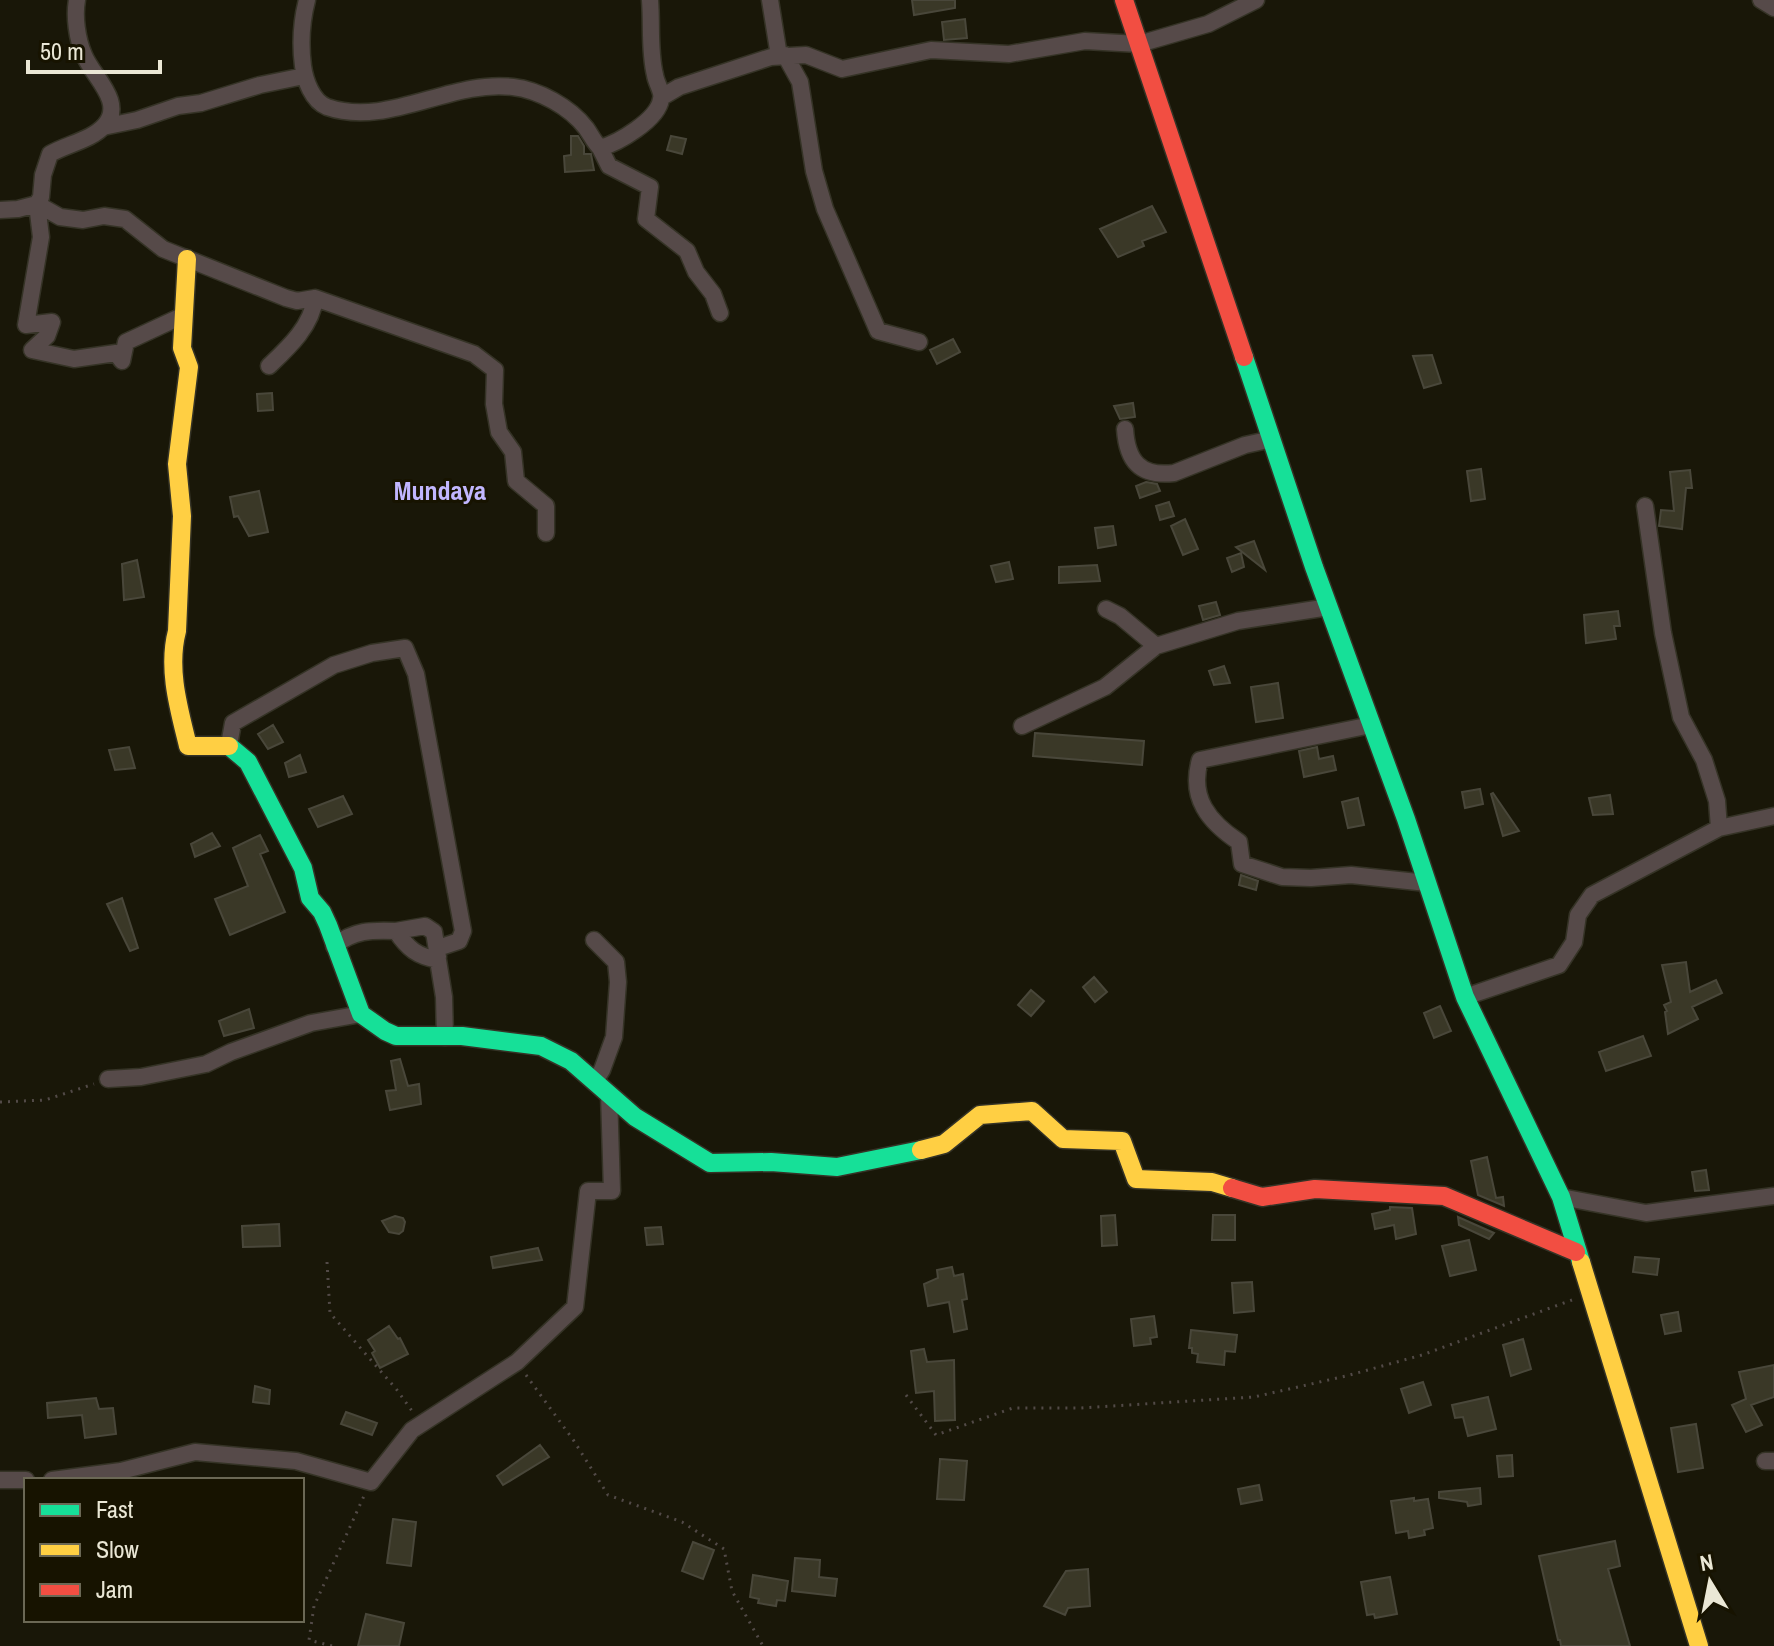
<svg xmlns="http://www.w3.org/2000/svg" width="1774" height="1646" font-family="'Archivo Narrow',sans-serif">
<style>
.building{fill:#3a3827;stroke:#49473a;stroke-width:2}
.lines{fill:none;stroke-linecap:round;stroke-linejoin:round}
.street-casing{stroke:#353326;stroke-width:19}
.fast-casing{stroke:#353326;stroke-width:21}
.slow-casing{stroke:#353326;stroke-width:21}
.jam-casing{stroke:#353326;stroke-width:21}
.path{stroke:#524a47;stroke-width:3;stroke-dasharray:2 6;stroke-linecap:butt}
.street{stroke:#564a49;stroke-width:16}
.fast{stroke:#16e098;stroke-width:18}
.slow{stroke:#ffcf43;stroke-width:18}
.jam{stroke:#f24e42;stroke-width:18}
.labels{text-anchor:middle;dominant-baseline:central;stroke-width:6;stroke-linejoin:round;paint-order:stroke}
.quarter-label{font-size:26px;font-weight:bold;fill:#c1b6fe;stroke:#171300}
</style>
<rect width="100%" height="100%" fill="#191708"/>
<path class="building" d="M912 0H955V8L914 15Z
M965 19 967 38 944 40 942 22Z
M571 136H578L584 146V154H591L594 170 565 172 564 156 571 155Z
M671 136 686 139 682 154 667 150Z
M1152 206 1166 232 1142 241 1144 246 1118 257 1100 229Z
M953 339 960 352 937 364 930 350Z
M1432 355 1441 383 1424 388 1413 356Z
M272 393 273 410 258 411 257 394Z
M1133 403 1135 417 1120 419 1114 406Z
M1481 469 1485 499 1471 501 1467 471Z
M1690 470 1692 488H1686L1682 529 1659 526 1661 510 1674 511 1670 472Z
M1146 482 1157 484 1160 491 1140 498 1136 486Z
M259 491 268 532 249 536 238 516 234 517 230 497Z
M1169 502 1174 516 1160 520 1156 506Z
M1185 519 1198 549 1183 555 1171 526Z
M1113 526 1116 545 1098 548 1095 528Z
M1254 541 1265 570 1236 547Z
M1241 553 1244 567 1232 572 1227 558Z
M137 560 144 597 124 600 122 564Z
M1009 562 1013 579 996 582 991 566Z
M1097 565 1100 581 1059 583V567Z
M1216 602 1220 615 1203 620 1199 606Z
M1618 611 1620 626H1614L1616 639 1586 643 1584 615Z
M1224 666 1230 683 1214 685 1209 671Z
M1278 683 1283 718 1256 722 1251 687Z
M273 725 283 742 268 749 258 734Z
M1035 733 1144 741 1142 765 1033 756Z
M129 747 135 768 115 770 109 750Z
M1317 747 1319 759 1333 756 1336 770 1304 777 1299 751Z
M300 755 306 772 289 777 285 763Z
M1480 789 1483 804 1465 808 1462 792Z
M1493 793 1519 831 1503 836 1491 794Z
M1610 795 1613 814 1593 815 1589 798Z
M343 796 352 814 318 827 309 809Z
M1358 798 1364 825 1348 828 1342 802Z
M212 833 220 846 195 857 191 844Z
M260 835 268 851 260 854 285 912 230 935 215 899 248 886 233 848Z
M1241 875 1258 881 1256 890 1239 885Z
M122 898 138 948 130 951 107 904Z
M1686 962 1690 992 1716 980 1722 993 1692 1007 1698 1019 1668 1034 1665 1012 1667 1011 1664 1005 1671 1002 1662 965Z
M1094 977 1107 992 1095 1002 1083 987Z
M1031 990 1044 1001 1031 1016 1018 1005Z
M1440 1006 1451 1031 1434 1038 1424 1013Z
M249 1009 254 1028 224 1036 219 1021Z
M1643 1036 1651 1056 1606 1071 1599 1052Z
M400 1059 408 1086 419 1084 421 1104 390 1110 386 1091 396 1090 391 1061Z
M1487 1157 1496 1198 1503 1197 1504 1206 1478 1195 1471 1161Z
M1706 1170 1709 1190 1695 1191 1692 1172Z
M1390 1207 1412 1208 1416 1234 1396 1239 1394 1225 1375 1229 1372 1214 1390 1210Z
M1115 1215 1117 1245 1102 1246 1101 1216Z
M1213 1215H1235V1240H1212Z
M395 1216 403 1218 405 1222 403 1231 399 1234 389 1232 382 1221Z
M1458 1217 1494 1233 1489 1239 1459 1225Z
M279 1224 280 1246 243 1247 242 1226Z
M661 1227 663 1244 647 1245 645 1228Z
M1469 1240 1476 1270 1450 1276 1442 1246Z
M538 1248 542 1260 493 1268 491 1257Z
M1635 1257 1659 1259 1657 1275 1633 1272Z
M952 1267 954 1276 963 1274 967 1299 962 1300 967 1329 954 1332 949 1302 928 1306 924 1284 938 1278 937 1270Z
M1252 1282 1254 1311 1234 1313 1232 1283Z
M1678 1312 1681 1331 1665 1334 1661 1315Z
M1154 1316 1157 1337 1150 1338 1151 1344 1134 1346 1131 1319Z
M389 1326 398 1339 400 1338 408 1354 380 1368 372 1353 375 1351 368 1340Z
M1191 1330 1237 1335 1235 1352 1225 1351 1224 1365 1197 1362 1198 1354 1192 1353V1348H1189Z
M1523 1339 1531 1369 1511 1376 1503 1345Z
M924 1349 927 1362 954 1360 955 1420 935 1421 934 1391 916 1393 911 1351Z
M1774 1365V1397L1751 1405 1762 1425 1746 1432 1732 1405 1746 1399 1739 1372Z
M1423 1382 1431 1405 1409 1413 1401 1389Z
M255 1386 270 1390 269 1404 253 1402Z
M1488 1397 1496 1429 1468 1436 1463 1417 1455 1418 1452 1405Z
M96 1398 99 1409 113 1408 116 1434 85 1438 82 1415 48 1418 47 1403Z
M346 1412 377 1423 372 1435 341 1424Z
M1696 1424 1703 1468 1678 1472 1671 1428Z
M540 1445 549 1457 503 1485 497 1476Z
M1512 1455 1513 1476 1499 1477 1497 1456Z
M940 1459 967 1461 964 1500 937 1499Z
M1259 1485 1262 1500 1241 1504 1238 1489Z
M1480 1488 1481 1504 1468 1506 1467 1502 1439 1498V1492Z
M1414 1498V1501L1428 1499 1433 1528 1424 1530 1425 1535 1409 1538 1408 1531 1396 1533 1391 1501Z
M393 1519 416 1522 411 1566 387 1563Z
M1615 1541 1620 1566 1608 1569 1630 1646H1561L1560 1640H1558L1539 1556Z
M693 1542 714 1550 703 1579 682 1571Z
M795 1558 820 1560 819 1577 837 1579 835 1596 792 1591Z
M1088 1569 1090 1606 1068 1608 1065 1615 1044 1606 1066 1571Z
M753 1575 788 1581 785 1601 777 1600 776 1606 758 1603 759 1599 750 1597Z
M1390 1577 1397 1614 1375 1618 1374 1614 1367 1615 1361 1582Z
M366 1614 404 1623 399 1646H358Z"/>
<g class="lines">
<g class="street-casing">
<path id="street" d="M307 0C301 23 300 43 303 66 305 80 312 101 327 107 388 128 451 79 513 87 539 90 570 107 586 128 591 135 594 142 600 148 618 143 658 120 661 99 663 92 656 83 655 75 649 51 652 25 650 0
M770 0 779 56
M1761 0 1774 8
M785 55 800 82 814 171 825 209 878 331 919 342
M662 97 679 87 771 57 806 55 842 69 931 50 1009 54 1085 41 1139 44 1208 24 1256 0
M103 127 137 120 178 106 201 103 260 85 304 76
M600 148 609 166 650 187 646 219 687 251 696 272 713 294 720 313
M37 204 60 217 83 220 104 216 125 219 163 249 286 298 297 301 315 298 474 354 495 370 494 404 499 432 513 452 516 481 546 506V533
M37 204 41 237 26 325 52 322 47 336 32 350 74 359 116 353 122 361 126 342 182 316
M0 210 18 209 37 204 41 197 43 175 50 154C67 144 92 140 105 125 125 102 93 77 84 55 77 39 74 16 77 0
M269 366C288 348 312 326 315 298
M1125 429C1127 461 1140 477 1174 473L1245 445 1272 439
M1645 506 1663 633 1681 717 1704 760 1717 801 1719 828
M1106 609 1120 616 1156 646
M1371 725 1200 760C1189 798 1209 822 1239 842L1242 864 1282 877 1311 878 1351 875 1427 883
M1022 726 1105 687 1156 646 1238 621 1329 607
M229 745 233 723 334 665 372 653 405 648 416 674 463 931 459 941 438 948
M396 931 425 926 434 932 438 957
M594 940 616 962 618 982 614 1037 602 1070 595 1081
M334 946C354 930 371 930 396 931 408 949 417 956 438 960L444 997 445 1037
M1465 997 1559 965 1574 942 1578 915 1592 895 1719 828 1774 816
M108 1079 141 1077 206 1064 231 1052 311 1023 361 1014
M1561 1197 1646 1213 1774 1196
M1765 1461H1774
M0 1480H26
M52 1480 121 1471 195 1452 296 1461 371 1482 412 1430 517 1362 575 1307 588 1191H612L609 1094"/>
</g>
<g class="fast-casing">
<path id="fast" d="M1244 357 1314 567 1406 819 1465 997 1561 1197 1581 1262
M229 746 248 762 303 868 310 898 322 912 328 925 361 1014 385 1031 396 1036H462L541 1046 571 1061 635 1117 710 1163 771 1162 837 1167 921 1150"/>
</g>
<g class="slow-casing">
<path id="slow" d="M187 259 182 348 189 367 177 464 182 516 177 631C167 669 179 709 188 746H229
M921 1150 944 1144 980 1115 1032 1111 1063 1139 1122 1141 1136 1179 1212 1182 1232 1188
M1581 1262 1699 1646"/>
</g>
<g class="jam-casing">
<path id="jam" d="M1124 0 1244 357
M1232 1188 1262 1197 1315 1189 1444 1196 1576 1252"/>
</g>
<path class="path" d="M0 1102 45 1100 94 1084
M327 1262 330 1313 397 1390 412 1411
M526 1375 574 1441 608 1495 682 1522 724 1549 732 1591 763 1646
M906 1395 936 1435 1013 1408H1080L1254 1397 1346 1376 1422 1355 1572 1300
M332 1646 309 1640 314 1606 364 1496"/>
<use href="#street" class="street"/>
<use href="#fast" class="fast"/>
<use href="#slow" class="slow"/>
<use href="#jam" class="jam"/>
</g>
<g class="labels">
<g class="quarter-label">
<text x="440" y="490">Mundaya</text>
</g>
</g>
<rect x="24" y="1478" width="280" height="144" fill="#171300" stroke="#6b6855" stroke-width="2"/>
<rect x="40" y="1504" width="40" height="12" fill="#16e098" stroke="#6b6855" stroke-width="2"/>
<text x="96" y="1518" font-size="24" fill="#eae7d5">Fast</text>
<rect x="40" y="1544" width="40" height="12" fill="#ffcf43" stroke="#6b6855" stroke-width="2"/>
<text x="96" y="1558" font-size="24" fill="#eae7d5">Slow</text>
<rect x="40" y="1584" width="40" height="12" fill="#f24e42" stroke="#6b6855" stroke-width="2"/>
<text x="96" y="1598" font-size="24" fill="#eae7d5">Jam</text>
<g transform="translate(1710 1582) rotate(350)" stroke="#171300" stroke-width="6" paint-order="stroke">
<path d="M0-6L14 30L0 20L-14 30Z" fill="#eae7d5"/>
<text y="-12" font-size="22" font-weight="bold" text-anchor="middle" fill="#eae7d5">N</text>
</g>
<path d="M28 60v12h132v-12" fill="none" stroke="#eae7d5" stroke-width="4"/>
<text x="40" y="60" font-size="24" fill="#eae7d5" stroke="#171300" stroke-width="6" paint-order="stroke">50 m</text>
</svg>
